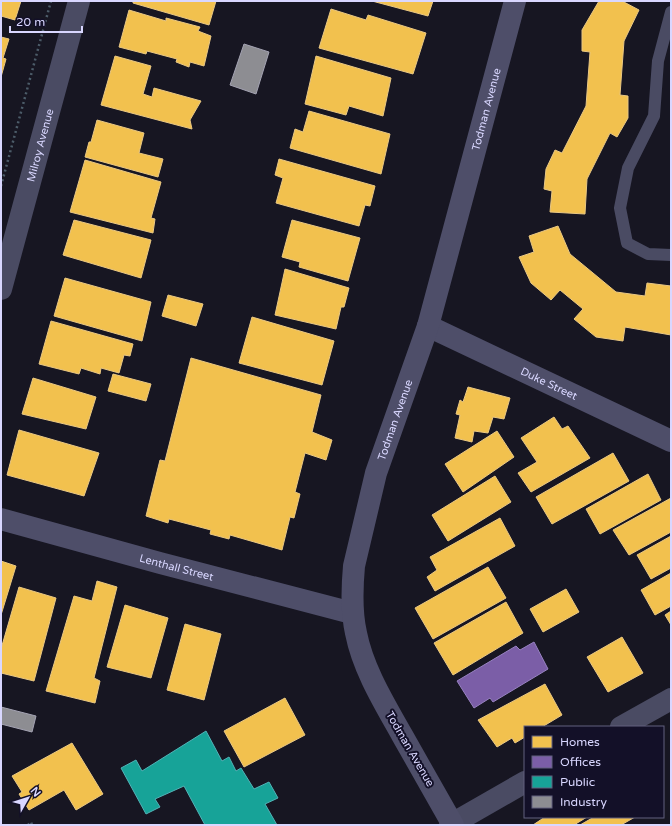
<svg xmlns="http://www.w3.org/2000/svg" width="672" height="826" font-family="'Varela Round',sans-serif">
<style>
.homes{fill:#f2c14e;stroke:#eac883}
.offices{fill:#7b5ea7;stroke:#9782c1}
.public{fill:#17a398;stroke:#51b3b7}
.industry{fill:#8d8d92;stroke:#a4a3b3}
.lines{fill:none;stroke-linecap:round;stroke-linejoin:round}
.path{stroke:#4c5c69;stroke-width:2.5;stroke-dasharray:2 3;stroke-linecap:butt}
.lane{stroke:#4a4b63;stroke-width:12}
.street{stroke:#4a4b63;stroke-width:22}
.secondary{stroke:#4e4e69;stroke-width:22}
.labels{text-anchor:middle;dominant-baseline:central;stroke-width:4;stroke-linejoin:round;paint-order:stroke}
.street-label{font-size:11px;fill:#d9d7ff;stroke:#131028}
</style>
<rect width="100%" height="100%" fill="#171622"/>
<path class="homes" d="M1 1H21L15 20 1 16Z
M133 1H216L209 25 133 3Z
M372 1H433L428 16Z
M599 1H622L639 10 624 41 620 95 628 96V118L617 137 610 133 587 179 585 214 550 212 552 191 544 189 546 169 555 150 562 153 586 106 590 52 582 51V30Z
M331 9 366 20 368 15 426 33 413 74 319 48Z
M129 10 166 21V18L200 27 198 31 211 36 204 66 190 62 189 67 176 62 177 59 147 51 146 54 119 47Z
M1 37 9 39 3 58 6 59 1 77Z
M115 56 151 66 143 94 152 97 154 88 201 101 190 120 192 129 101 105Z
M316 56 391 78 383 116 349 106 346 115 305 104Z
M309 111 390 134 381 174 290 148 295 129 303 132Z
M97 120 144 133 139 153 163 159 158 177 85 157 89 142H91Z
M279 159 375 186 370 206 365 205 359 226 276 203 283 178 275 175Z
M85 160 161 182 151 218 155 219 153 233 70 212Z
M74 220 151 240 141 278 63 255Z
M292 220 360 238 348 281 299 267 300 262 282 257Z
M558 226 570 254 616 292 645 296 647 283 671 286V335L625 327 623 341 596 337 574 319 583 309 560 290 551 300 531 283 519 257 534 252 529 236Z
M285 269 349 288 344 307H341L336 329 275 315Z
M65 278 151 302 142 341 54 316Z
M168 295 203 304 196 326 162 316Z
M252 317 334 341 322 385 239 363Z
M51 321 133 344 130 356 124 355 119 373 101 368 100 374 81 368 79 374 39 364Z
M191 358 321 395 312 432 332 440 326 460 305 453 295 492 300 494 294 518 290 517 282 550 230 535 229 539 210 534 211 530 169 519 168 523 146 516 160 460 165 461Z
M113 374 151 384 146 401 108 391Z
M33 378 96 397 86 429 22 414Z
M468 387 510 398 504 419 493 417 488 433 474 431 472 442 455 438 460 415 456 414 460 400 463 402Z
M554 417 562 429 568 426 590 458 531 492 518 473 537 462 521 438Z
M19 430 99 453 84 496 7 475Z
M497 431 514 457 463 492 445 464Z
M613 453 629 481 552 524 536 497Z
M648 474 661 500 600 534 586 509Z
M495 476 511 502 448 541 432 515Z
M671 498V532L629 555 613 530Z
M500 518 515 546 435 591 427 577 437 570 430 557Z
M671 536V568L651 579 637 555Z
M1 561 16 566 1 615Z
M488 567 506 598 433 639 415 608Z
M671 573V606L655 615 641 590Z
M97 581 117 587 94 678 100 681 95 703 46 691 74 596 92 601Z
M19 587 56 598 34 681 1 673V649Z
M566 589 579 612 543 632 530 609Z
M506 602 523 633 453 675 434 643Z
M125 605 168 618 151 678 107 667Z
M671 611V625L665 615Z
M185 624 221 634 204 700 167 690Z
M622 637 643 673 608 692 587 657Z
M545 684 562 715 542 727H525V737L515 743 512 738 497 747 478 720Z
M285 698 305 735 244 767 224 731Z
M72 743 103 794 76 810 64 790 29 810 19 794 22 792 12 776Z
M545 817H587L574 825H533Z
M594 817H635L621 825H580Z"/>
<path class="offices" d="M534 642 548 669 493 702 490 698 474 708 457 681 516 646 520 650Z"/>
<path class="public" d="M206 731 222 761 229 757 236 771 241 768 254 789 269 782 278 798 265 804 277 825H205L184 786 155 799 160 807 146 814 121 768 136 760 142 771Z"/>
<path class="industry" d="M244 44 269 52 256 94 230 85Z
M1 707 36 716 32 732 1 724Z"/>
<g class="lines">
<path class="path" d="M1 186 51 1
M28 825 31 822 32 825"/>
<path class="lane" d="M671 12 658 61 654 116 628 168 620 208 627 243 648 254 671 255"/>
<g class="street">
<path id="s1" d="M1 289 79 1"/>
<path d="M621 727 671 699"/>
<path d="M450 825 525 782"/>
</g>
<g class="secondary">
<path id="s2" d="M428 326 671 441"/>
<path id="s3" d="M1 519 160 563 352 613"/>
<path id="s4" d="M453 825C436 795 419 765 402 735 384 703 363 669 356 633 351 611 352 588 354 566L376 473 428 326 515 1"/>
</g>
</g>
<g class="labels">
<g class="street-label">
<text stroke="none"><textPath href="#s4" startOffset="759">Todman Avenue</textPath></text>
<text stroke="none"><textPath href="#s1" startOffset="149">Milroy Avenue</textPath></text>
<text stroke="none"><textPath href="#s2" startOffset="134">Duke Street</textPath></text>
<text stroke="none"><textPath href="#s4" startOffset="435">Todman Avenue</textPath></text>
<text stroke="none"><textPath href="#s3" startOffset="182">Lenthall Street</textPath></text>
<text transform="translate(410 749) rotate(60)">Todman Avenue</text>
</g>
</g>
<rect width="672" height="826" fill="none" stroke="#d9d7ff" stroke-width="4"/>
<rect x="524" y="726" width="140" height="92" fill="#131028" stroke="#62607e"/>
<rect x="532" y="736" width="20" height="12" fill="#f2c14e" stroke="#62607e"/>
<text x="560" y="746" font-size="12" fill="#d9d7ff">Homes</text>
<rect x="532" y="756" width="20" height="12" fill="#7b5ea7" stroke="#62607e"/>
<text x="560" y="766" font-size="12" fill="#d9d7ff">Offices</text>
<rect x="532" y="776" width="20" height="12" fill="#17a398" stroke="#62607e"/>
<text x="560" y="786" font-size="12" fill="#d9d7ff">Public</text>
<rect x="532" y="796" width="20" height="12" fill="#8d8d92" stroke="#62607e"/>
<text x="560" y="806" font-size="12" fill="#d9d7ff">Industry</text>
<g transform="translate(28 798) rotate(51)" stroke="#131028" stroke-width="3" paint-order="stroke">
<path d="M0-3L7 15L0 10L-7 15Z" fill="#d9d7ff"/>
<text y="-6" font-size="11" font-weight="bold" text-anchor="middle" fill="#d9d7ff">N</text>
</g>
<path d="M10 26v6h72v-6" fill="none" stroke="#d9d7ff" stroke-width="2"/>
<text x="16" y="26" font-size="12" fill="#d9d7ff" stroke="#131028" stroke-width="3" paint-order="stroke">20 m</text>
</svg>
